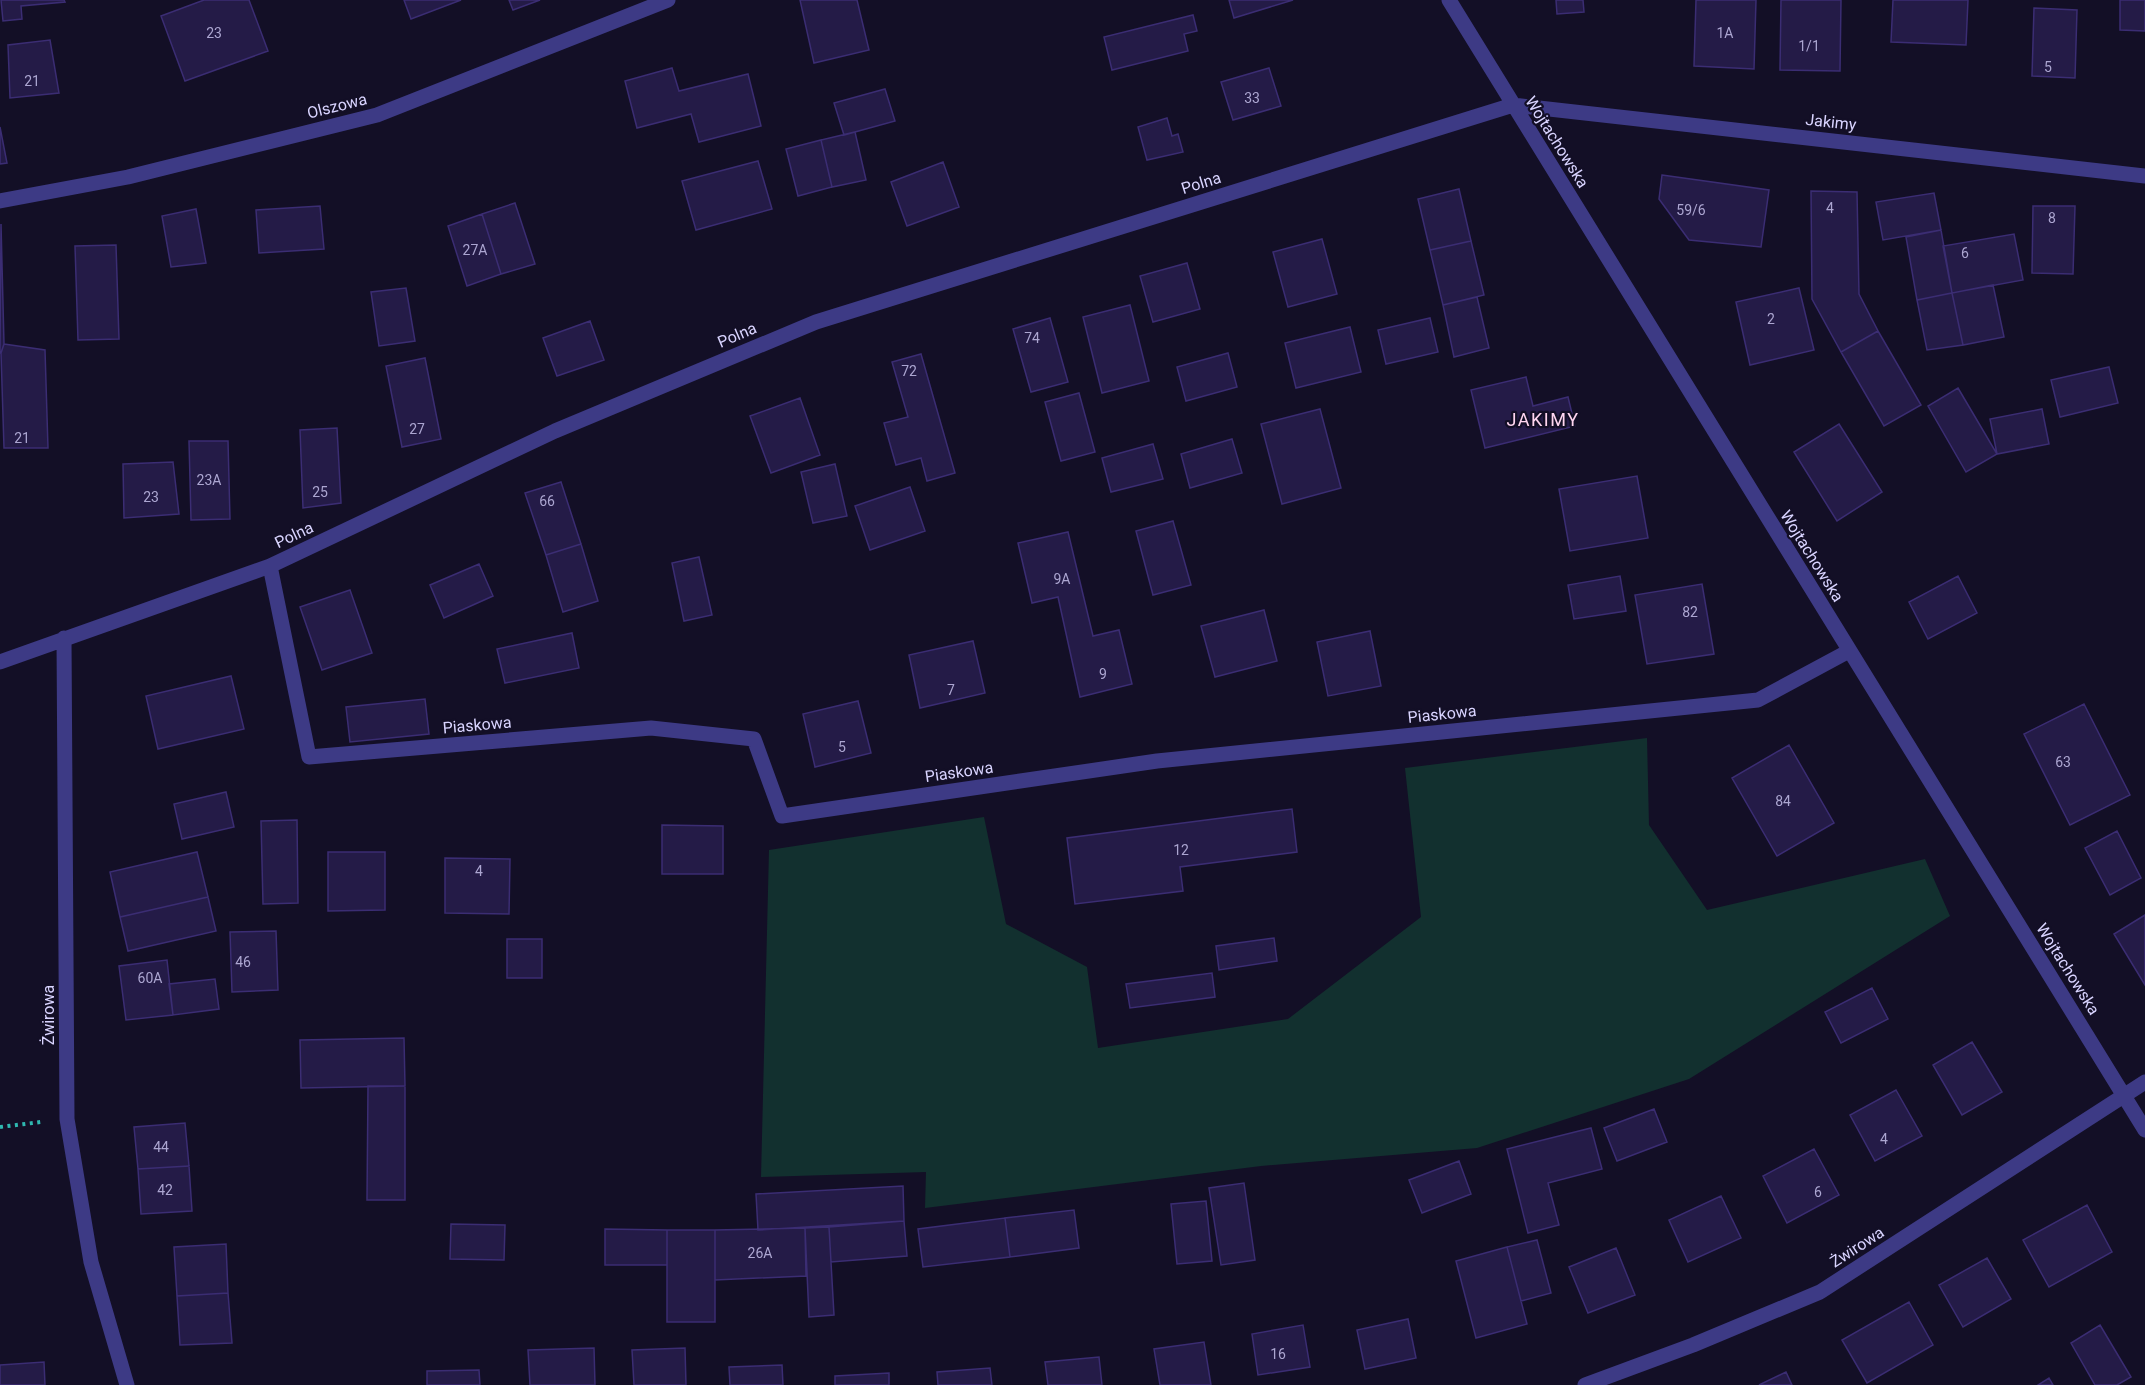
<svg xmlns="http://www.w3.org/2000/svg" width="2145" height="1385" font-family="Roboto,sans-serif">
<style>
.green{fill:#12302f}
.building{fill:#241b47;stroke:#3b2d73;stroke-width:1.5}
.lines{fill:none;stroke-linecap:round;stroke-linejoin:round}
.path{stroke:#2fb8b0;stroke-width:4;stroke-dasharray:3 4.5;stroke-linecap:butt}
.minor{stroke:#3d3a85;stroke-width:15}
.labels{text-anchor:middle;dominant-baseline:central;stroke-width:4.5;stroke-linejoin:round;paint-order:stroke}
.number-label{font-size:14px;fill:#aca6d1}
.street-label{font-size:16px;fill:#d9d4ff;stroke:#130f26}
.neighbourhood-label{font-size:18px;letter-spacing:1.5px;fill:#ffd6f0;stroke:#130f26}
</style>
<rect width="100%" height="100%" fill="#130f26"/>
<path class="green" d="M1647 738 1649 825 1707 910 1925 859 1950 916 1689 1079 1477 1148 1261 1166 925 1208 926 1172 761 1177 769 850 984 817 1006 924 1087 967 1098 1048 1288 1019 1421 917 1405 768Z"/>
<path class="building" d="M1 0H64L65 2 21 6 22 19 3 21Z
M204 0H249L268 51 185 81 161 16Z
M404 0H461L411 19Z
M509 0H540L513 10Z
M800 0H857L869 50 814 63Z
M1229 0H1293L1234 18Z
M1556 0H1583L1584 12 1557 14Z
M1696 0H1756L1754 69 1694 66Z
M1781 0H1841L1840 71 1780 70Z
M1893 0H1968L1966 45 1891 42Z
M2120 0H2145V31L2120 30Z
M2034 8 2077 10 2075 78 2032 76Z
M1193 15 1197 31 1184 34 1188 51 1112 70 1104 37Z
M50 40 59 93 10 98 8 45Z
M672 68 679 91 748 74 761 126 699 142 691 114 637 128 625 81Z
M1269 68 1281 106 1233 120 1221 82Z
M885 89 895 121 844 135 834 103Z
M1167 118 1172 136 1178 134 1183 152 1147 160 1138 127Z
M0 127 7 163 0 164Z
M855 132 866 180 832 187 821 140Z
M821 140 832 187 798 196 786 149Z
M758 161 772 209 696 230 682 181Z
M943 162 959 207 907 226 891 182Z
M1662 175 1769 190 1761 247 1689 240 1659 199Z
M1459 189 1471 241 1430 250 1418 199Z
M1811 191 1857 192 1859 294 1878 331 1841 352 1812 299Z
M1934 193 1941 230 1883 240 1876 202Z
M515 203 535 264 501 274 482 214Z
M320 206 324 249 259 253 256 210Z
M2033 206H2075L2073 274 2032 273Z
M196 209 206 263 171 267 162 216Z
M482 214 501 274 467 286 448 226Z
M1 224 4 344 1 353H0Z
M1941 230 1952 293 1917 300 1906 237Z
M2014 234 2023 280 1952 293 1943 246Z
M1322 239 1337 294 1288 307 1273 252Z
M1471 241 1484 295 1443 305 1430 250Z
M116 245 119 339 78 340 75 246Z
M1187 263 1200 309 1153 322 1140 276Z
M1993 285 2004 337 1963 345 1952 293Z
M406 288 415 341 379 346 371 292Z
M1799 288 1814 350 1750 365 1736 302Z
M1952 293 1963 345 1927 350 1917 300Z
M1477 297 1489 348 1454 357 1443 305Z
M1130 305 1149 381 1102 393 1083 317Z
M1050 318 1068 382 1031 392 1013 329Z
M1430 318 1438 352 1386 364 1378 330Z
M590 321 604 360 557 376 543 338Z
M1350 327 1361 372 1296 388 1285 343Z
M1878 331 1921 405 1884 426 1841 352Z
M4 344 45 350 48 448H4L1 353Z
M1228 353 1237 387 1186 401 1177 367Z
M921 354 955 473 927 481 921 458 896 465 884 423 908 417 892 362Z
M425 358 441 439 402 447 386 366Z
M2109 367 2118 403 2060 417 2051 380Z
M1526 377 1533 406 1568 397 1575 426 1485 448 1471 390Z
M1958 388 1997 454 1966 472 1928 406Z
M1079 393 1095 452 1061 461 1045 402Z
M800 398 820 455 771 473 750 416Z
M1320 409 1341 488 1282 504 1261 424Z
M2042 409 2049 444 1997 454 1990 419Z
M1839 424 1882 492 1837 521 1794 452Z
M337 428 341 503 303 508 300 430Z
M1232 439 1242 473 1190 488 1181 454Z
M189 441H228L230 519 191 520Z
M1153 444 1163 479 1111 492 1102 458Z
M173 462 179 514 124 518 123 464Z
M835 464 847 516 813 523 801 472Z
M1637 476 1648 538 1570 551 1559 489Z
M561 482 581 544 546 555 525 493Z
M910 487 925 531 870 550 855 506Z
M1173 521 1191 585 1153 595 1136 531Z
M1068 532 1093 636 1119 630 1132 684 1080 697 1058 597 1032 603 1018 543Z
M581 544 598 601 563 612 546 555Z
M699 557 712 615 684 621 672 563Z
M479 564 493 596 444 618 430 585Z
M1620 576 1626 611 1574 619 1568 585Z
M1958 576 1977 613 1928 639 1909 602Z
M1702 584 1714 654 1647 664 1635 595Z
M350 590 372 653 322 670 300 607Z
M1264 610 1277 661 1215 677 1201 626Z
M1370 631 1381 686 1328 696 1317 642Z
M572 633 579 668 505 683 497 649Z
M973 641 985 693 920 708 909 655Z
M231 676 244 729 158 749 146 696Z
M425 699 429 734 350 742 346 707Z
M858 701 871 753 815 767 803 714Z
M2084 704 2130 795 2070 825 2024 734Z
M1789 745 1834 823 1777 856 1732 778Z
M226 792 234 827 182 839 174 804Z
M1292 809 1297 852 1180 867 1183 891 1075 904 1067 838Z
M297 820 298 903 263 904 261 821Z
M662 825 723 826V874H662Z
M2117 831 2141 878 2110 895 2085 848Z
M197 852 208 897 120 917 110 872Z
M328 852H385V910L328 911Z
M445 858 510 859 509 914 445 913Z
M208 897 216 931 128 951 120 917Z
M2145 915V985L2114 934Z
M276 931 278 990 232 992 230 932Z
M1274 938 1277 961 1219 970 1216 946Z
M507 939H542V978H507Z
M167 960 173 1015 126 1020 119 966Z
M1212 973 1215 997 1130 1008 1126 984Z
M215 979 219 1009 173 1015 169 984Z
M1872 988 1888 1019 1841 1043 1825 1012Z
M404 1038 405 1086 301 1088 300 1040Z
M1972 1042 2002 1092 1962 1115 1933 1065Z
M368 1086H405V1200H367Z
M1896 1090 1922 1136 1875 1161 1850 1115Z
M1654 1109 1667 1142 1617 1161 1604 1128Z
M185 1123 189 1166 138 1169 134 1127Z
M1591 1128 1602 1169 1548 1183 1559 1225 1528 1233 1507 1149Z
M1814 1149 1839 1195 1787 1223 1763 1176Z
M1459 1161 1471 1194 1422 1213 1409 1180Z
M189 1166 192 1211 141 1214 138 1169Z
M1244 1183 1255 1260 1221 1265 1209 1188Z
M903 1186 904 1221 758 1230 756 1194Z
M1721 1196 1741 1238 1688 1262 1669 1220Z
M1206 1201 1212 1261 1177 1264 1171 1204Z
M2087 1205 2112 1252 2049 1287 2023 1240Z
M1074 1210 1079 1248 1010 1257 1005 1218Z
M1005 1218 1010 1257 923 1267 918 1229Z
M904 1221 907 1256 831 1262 829 1227Z
M451 1224 505 1225 504 1260 450 1259Z
M829 1227 834 1315 809 1317 805 1228Z
M805 1228 806 1276 715 1280V1230Z
M605 1229 667 1230V1265H605Z
M667 1230H715V1322H667Z
M1537 1240 1551 1293 1521 1301 1507 1247Z
M226 1244 228 1293 177 1296 174 1247Z
M1507 1247 1527 1324 1476 1338 1456 1261Z
M1616 1248 1635 1295 1588 1313 1569 1267Z
M1987 1258 2011 1299 1963 1327 1939 1285Z
M228 1293 232 1343 180 1345 177 1296Z
M1909 1302 1933 1345 1867 1383 1842 1340Z
M1408 1319 1416 1358 1365 1369 1357 1330Z
M1303 1325 1310 1367 1258 1375 1252 1334Z
M2100 1325 2131 1377 2117 1385H2095L2071 1343Z
M1204 1342 1211 1385H1160L1154 1349Z
M594 1348 595 1385H530L528 1350Z
M685 1348 686 1385H634L632 1350Z
M1099 1357 1102 1385H1048L1045 1362Z
M44 1362 45 1385H0V1365Z
M782 1365 783 1385H730L729 1367Z
M990 1368 992 1385H938L937 1372Z
M479 1370 480 1385H427V1371Z
M1786 1372 1792 1385H1759Z
M889 1373V1385H835V1376Z
M2049 1378 2053 1385H2038Z"/>
<g class="lines">
<path class="path" d="M0 1127 41 1122"/>
<path class="minor" d="M1449 0 2145 1130
M0 201 128 177 377 115 668 0
M270 566 309 757 651 728 754 739 782 816 1157 761 1758 700 1849 651
M64 638 67 1119 91 1262 127 1385
M0 662 270 566 555 431 816 322 1513 105 2145 176
M1585 1385 1693 1345 1820 1292 2145 1082"/>
</g>
<g class="labels">
<g class="number-label">
<text x="214" y="33">23</text>
<text x="1725" y="33">1A</text>
<text x="1809" y="46">1/1</text>
<text x="2048" y="67">5</text>
<text x="32" y="81">21</text>
<text x="1252" y="98">33</text>
<text x="1830" y="208">4</text>
<text x="1691" y="210">59/6</text>
<text x="2052" y="218">8</text>
<text x="475" y="250">27A</text>
<text x="1965" y="253">6</text>
<text x="1771" y="319">2</text>
<text x="1032" y="338">74</text>
<text x="909" y="371">72</text>
<text x="417" y="429">27</text>
<text x="22" y="438">21</text>
<text x="209" y="480">23A</text>
<text x="320" y="492">25</text>
<text x="151" y="497">23</text>
<text x="547" y="501">66</text>
<text x="1062" y="579">9A</text>
<text x="1690" y="612">82</text>
<text x="1103" y="674">9</text>
<text x="951" y="690">7</text>
<text x="842" y="747">5</text>
<text x="2063" y="762">63</text>
<text x="1783" y="801">84</text>
<text x="1181" y="850">12</text>
<text x="479" y="871">4</text>
<text x="243" y="962">46</text>
<text x="150" y="978">60A</text>
<text x="1884" y="1139">4</text>
<text x="161" y="1147">44</text>
<text x="165" y="1190">42</text>
<text x="1818" y="1192">6</text>
<text x="760" y="1253">26A</text>
<text x="1278" y="1354">16</text>
</g>
<g class="street-label">
<text transform="translate(337 106) rotate(-14)">Olszowa</text>
<text transform="translate(1831 122) rotate(6)">Jakimy</text>
<text transform="translate(1557 142) rotate(58)">Wojtachowska</text>
<text transform="translate(1201 183) rotate(-17)">Polna</text>
<text transform="translate(737 335) rotate(-23)">Polna</text>
<text transform="translate(294 535) rotate(-25)">Polna</text>
<text transform="translate(1812 556) rotate(58)">Wojtachowska</text>
<text transform="translate(1442 714) rotate(-6)">Piaskowa</text>
<text transform="translate(477 725) rotate(-5)">Piaskowa</text>
<text transform="translate(959 772) rotate(-8)">Piaskowa</text>
<text transform="translate(2068 969) rotate(58)">Wojtachowska</text>
<text transform="translate(48 1015) rotate(-90)">Żwirowa</text>
<text transform="translate(1857 1247) rotate(-33)">Żwirowa</text>
</g>
<g class="neighbourhood-label">
<text x="1543" y="419">JAKIMY</text>
</g>
</g>
</svg>
